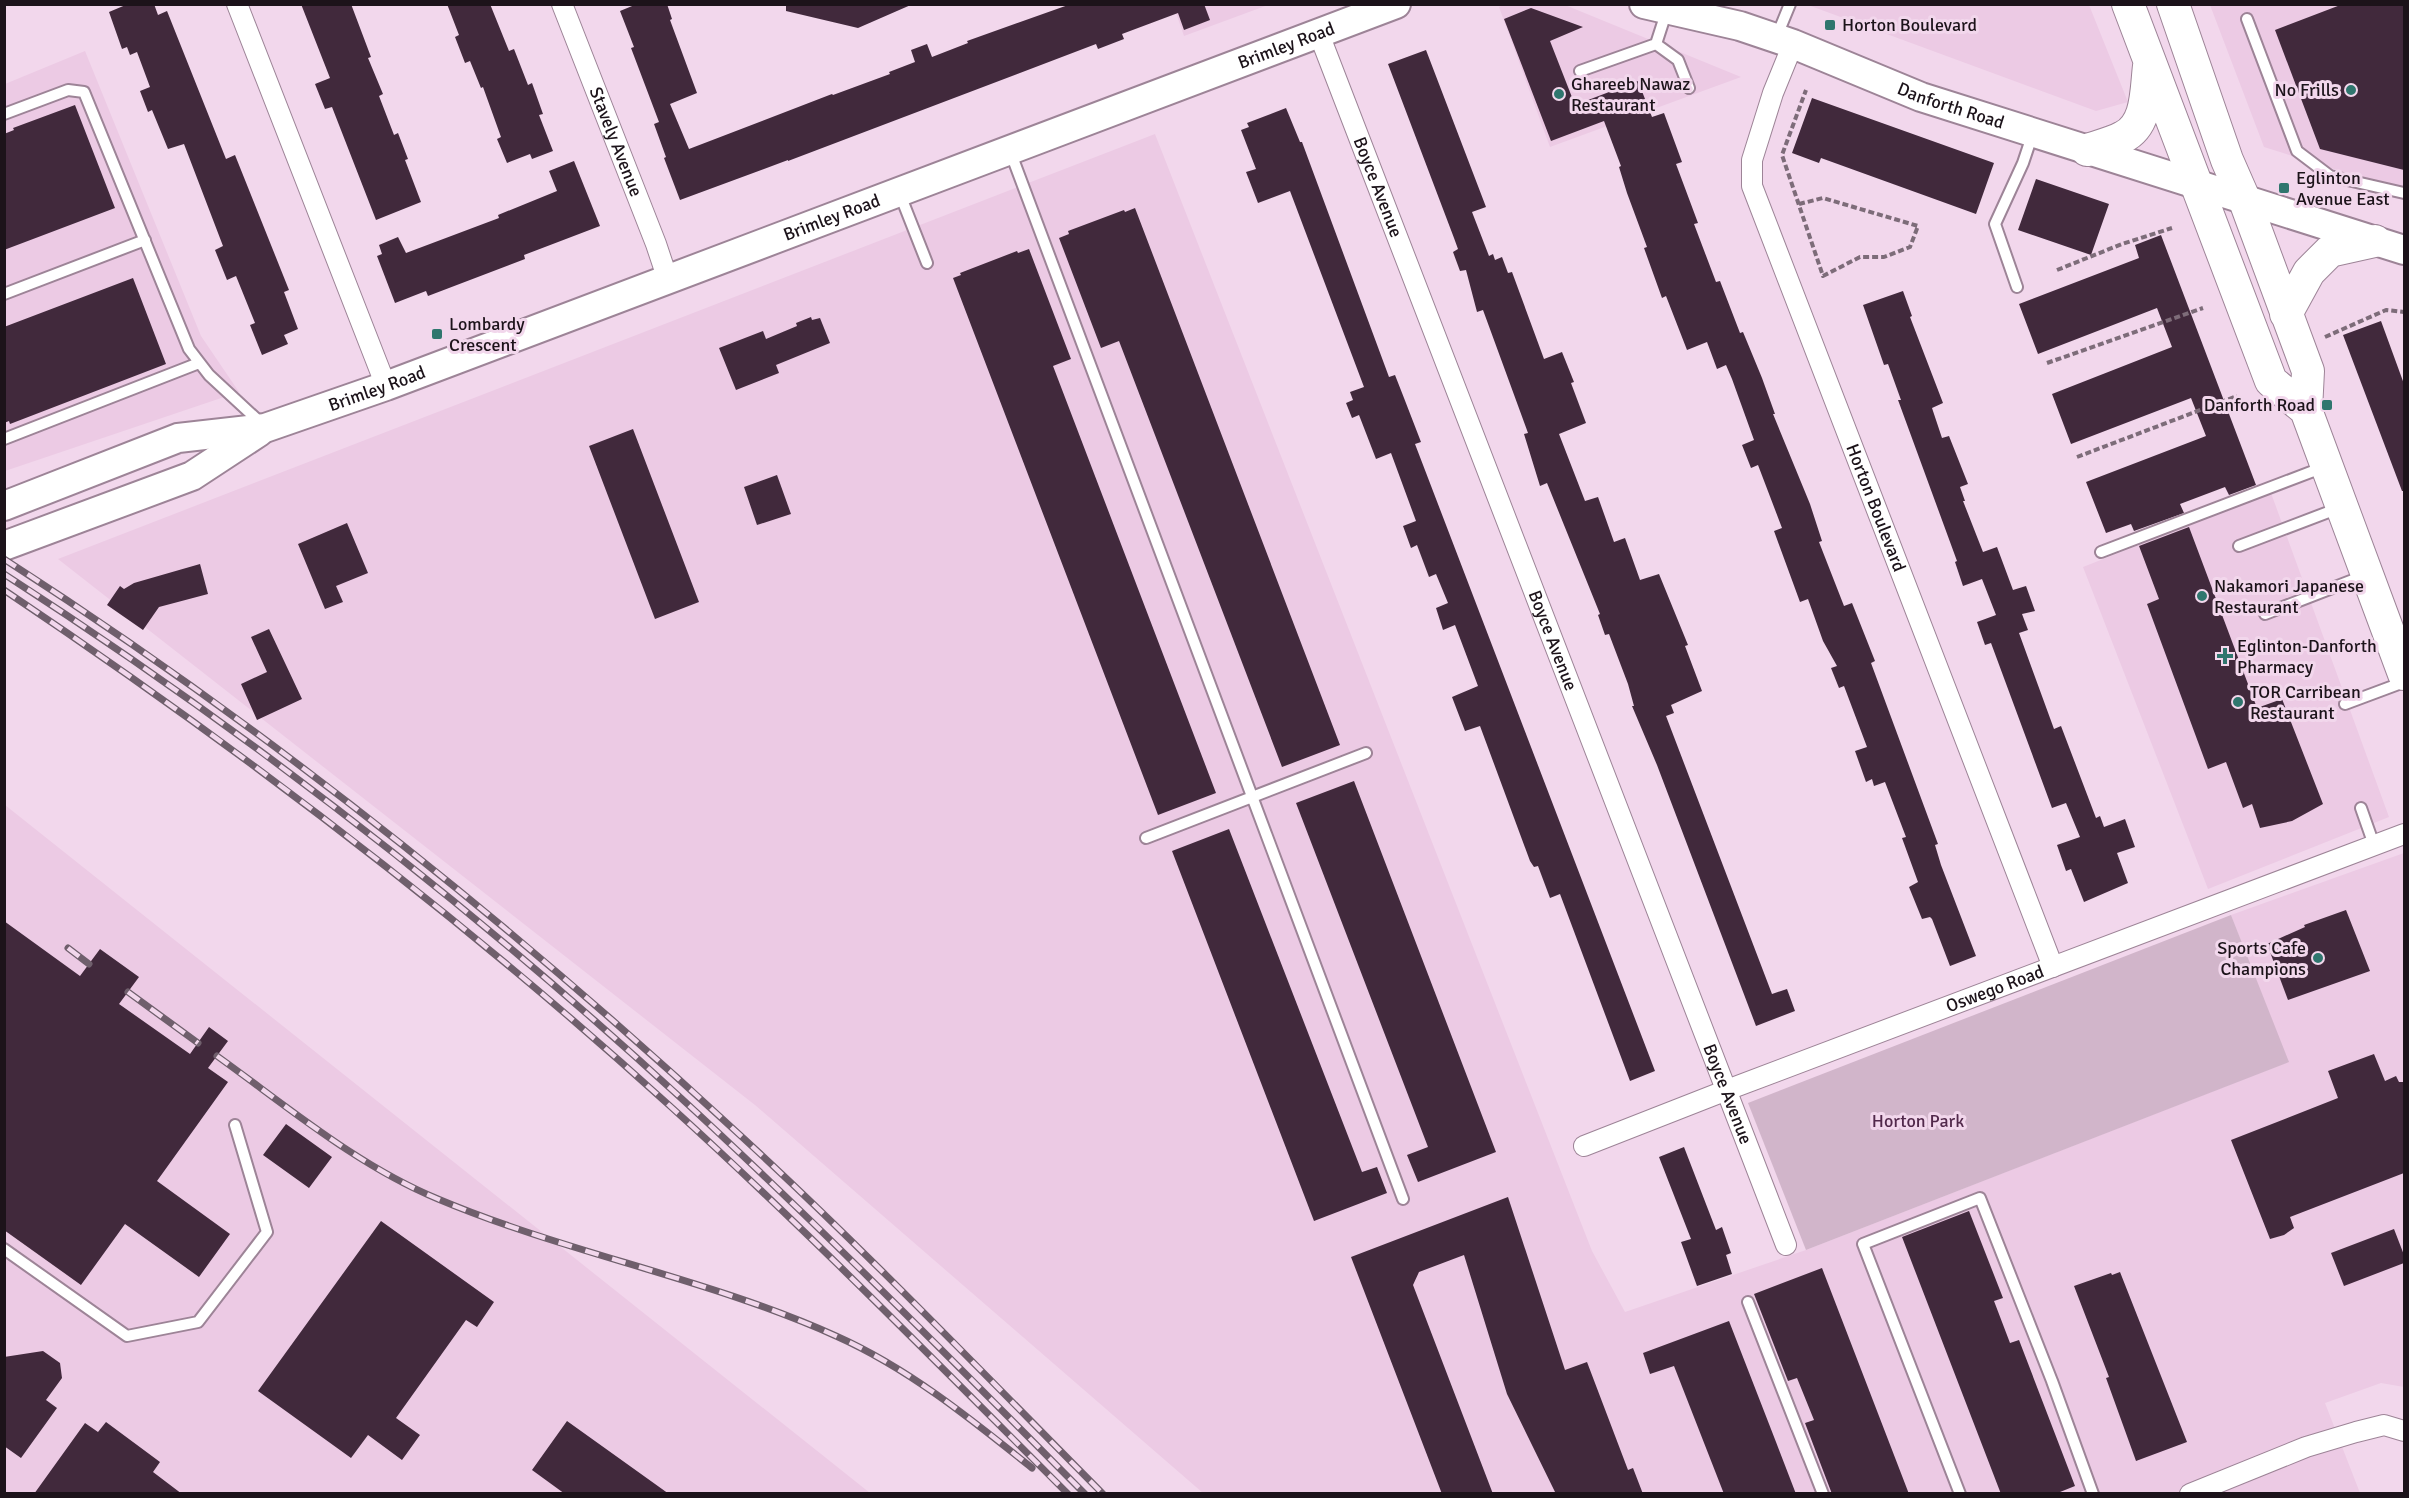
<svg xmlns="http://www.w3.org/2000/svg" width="2409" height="1498" font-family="Signika,sans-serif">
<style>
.built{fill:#eccae4}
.green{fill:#d1b5ca}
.building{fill:#41293c}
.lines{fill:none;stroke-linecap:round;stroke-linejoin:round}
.lane-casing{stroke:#9d8497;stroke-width:14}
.street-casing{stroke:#9d8497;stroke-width:22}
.secondary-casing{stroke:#9d8497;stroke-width:32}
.primary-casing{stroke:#9d8497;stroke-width:34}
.path{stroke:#7d6c79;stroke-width:4;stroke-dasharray:6 3;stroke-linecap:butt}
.lane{stroke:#fff;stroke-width:10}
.street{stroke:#fff;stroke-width:20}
.secondary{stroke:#fff;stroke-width:28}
.primary{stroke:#fff;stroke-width:32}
.rail-casing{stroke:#6f5f6c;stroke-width:7}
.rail{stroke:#f2d7ec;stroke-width:4.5;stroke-dasharray:14;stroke-linecap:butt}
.poi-dot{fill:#2f766e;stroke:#f2d7ec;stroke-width:2}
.labels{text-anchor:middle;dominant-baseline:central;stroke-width:6;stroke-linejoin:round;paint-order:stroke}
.poi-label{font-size:18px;fill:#1c131a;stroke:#f2d7ec;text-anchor:start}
.street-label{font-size:18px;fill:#1c131a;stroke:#f2d7ec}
.park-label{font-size:18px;fill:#52294b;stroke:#f2d7ec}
</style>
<rect width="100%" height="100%" fill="#f2d7ec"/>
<path class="built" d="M1173 4 1268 5 1184 36Z
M1505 4 1565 5 1741 77 1550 147 1499 7Z
M1808 5H2089L2128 102 2096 111Z
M2210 5H2404V191L2264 147Z
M85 51 201 336 239 392 5 471V84Z
M1155 134 1592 1251 1625 1312 1806 1250 2288 1062 2231 915 2404 853V1387L2381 1383 2325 1403 2360 1493H1203L755 1105 58 559Z
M2271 493 2389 817 2208 889 2083 567Z
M5 805 870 1493H5Z"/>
<path class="green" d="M2231 915 2289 1062 1806 1250 1748 1103Z"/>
<path class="building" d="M128 4H154L158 15 167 11 226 159 235 155 289 290 284 292 298 329 284 335 288 344 262 355 250 325 255 323 236 276 227 280 215 250 223 246 184 144 168 149 152 110 148 112 140 91 150 87 137 52 130 55 127 47 122 49 109 12Z
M301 4H351L371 57 368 58 383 94 379 96 394 135 398 133 408 159 405 160 421 202 376 220 332 107 325 109 315 84 330 78Z
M447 4H490L509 51 514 49 528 85 532 83 543 114 539 115 553 151 532 159 530 154 507 163 497 139 501 137 483 87 481 88 470 61 465 63 455 37 459 35Z
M637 4H667L672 19 670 20 697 93 670 104 689 149 832 94 833 95 890 74 889 72 915 62 911 50 927 44 932 57 968 43 967 41 1071 4H1204L1210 20 1184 30 1178 13 1122 34 1124 39 1098 49 1096 44 788 161V160L680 200 664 158 666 157 654 124 659 122 631 48 634 47 620 11Z
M786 4H913L858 28 786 11Z
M2343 4H2404V170L2320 149 2275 30Z
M1531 8 1583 27 1550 41 1575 105 1638 81 1652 117 1664 113 1682 162 1676 164 1698 223 1694 224 1716 282 1720 281 1740 333 1743 332 1762 378 1775 414H1773L1810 504 1822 541 1819 542 1844 606 1852 603 1875 661 1871 663 1938 844 1935 845 1941 865 1976 956 1950 966 1932 919 1930 917 1922 919 1909 887 1918 882 1902 838 1906 837 1885 782 1874 786 1872 779 1866 782 1855 751 1867 747 1844 686 1839 688 1831 668 1837 666 1823 641 1808 599 1800 602 1774 531 1782 528 1758 465 1751 468 1742 445 1754 440 1732 379 1726 365 1717 369 1707 342 1687 350 1666 296 1662 298 1644 248 1647 247 1627 193 1619 167 1621 166 1604 121 1551 141 1504 19Z
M1426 50 1486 207 1472 212 1489 256 1493 254 1495 260 1502 257 1508 273 1512 272 1544 359 1562 352 1574 382 1571 383 1586 423 1559 434 1585 501 1598 497 1614 542 1625 538 1640 580 1659 574 1688 645 1685 646 1702 691 1671 705 1674 713 1666 716 1772 994 1787 989 1795 1011 1756 1026 1657 765 1632 706H1634L1628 684 1609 634 1605 635 1598 615 1600 614 1547 483 1540 486 1524 434 1528 433 1483 310 1477 312 1466 270 1460 271 1453 252 1458 249 1454 238 1388 64Z
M1812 98 1994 163 1976 214 1821 158 1819 163 1792 153Z
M75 105 115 208 4 250V134L14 130 13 128Z
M1286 108 1300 142H1302L1389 377 1395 375 1404 398 1421 442 1415 444 1655 1071 1630 1081 1560 894 1550 898 1538 866 1534 867 1530 861 1480 726 1465 731 1452 697 1478 686 1455 625 1443 630 1436 608 1448 603 1436 574 1429 577 1417 545 1411 548 1403 526 1416 521 1391 453 1376 459 1359 415 1352 418 1346 403 1353 400 1350 392 1364 387 1290 191 1258 203 1246 172 1256 169 1241 130 1249 127 1247 123Z
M574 161 600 226 524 255 525 259 428 296 426 291 395 303 377 256 382 254 379 245 398 237 406 253 499 218 498 215 557 191 549 171Z
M2036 179 2109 204 2091 255 2018 230Z
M1135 208 1340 745 1282 767 1119 341 1101 348 1059 238 1069 234 1068 231 1124 210 1125 212Z
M2161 235 2256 485 2229 495 2225 487 2180 504 2184 513 2134 531 2131 524 2106 533 2086 482 2206 436 2191 398 2071 444 2052 394 2172 347 2157 308 2038 354 2019 304 2139 258 2135 245Z
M1029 249 1071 359 1053 366 1216 793 1158 815 953 278 961 275 960 273 1017 251 1018 253Z
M133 278 166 364 10 424 9 421 4 423V327Z
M1903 291 1912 316 1910 317 1943 403 1932 408 1942 438 1949 436 1968 484 1960 487 1965 501H1963L1983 552 1997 547 2013 590 2026 586 2035 611 2022 614 2028 630 2019 633 2054 729 2061 726 2096 818 2100 816 2104 827 2125 819 2135 847 2117 853 2128 883 2084 902 2071 869 2066 871 2057 845 2080 837 2066 803 2052 808 1991 643 1985 645 1977 622 1996 615 1982 579 1963 586 1955 562 1957 561 1898 400H1901L1888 364 1884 365 1863 305Z
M811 317 812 320 820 318 830 343 776 365 779 373 736 390 719 348 763 331 766 339 797 326 796 323Z
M2381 321 2404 384V491H2402L2343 335Z
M633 429 699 602 655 619 589 446Z
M777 475 791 514 757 525 744 487Z
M347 523 368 573 336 586 343 602 325 609 298 544Z
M2189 527 2257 708 2282 699 2323 804 2292 821 2260 828 2252 804 2243 808 2226 762 2208 769 2147 604 2159 599 2139 546Z
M200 564 208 594 159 607 143 630 107 605 120 586 124 589 134 583Z
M269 629 302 699 257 720 241 684 267 672 251 637Z
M1354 781 1496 1152 1418 1182 1407 1155 1428 1147 1296 803Z
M1229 829 1362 1172 1377 1167 1387 1193 1314 1221 1172 851Z
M2346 910 2370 971 2288 1000 2267 944 2305 927 2304 925Z
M4 921 80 976 100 949 139 977 119 1004 190 1054 209 1027 228 1041 208 1068 228 1082 157 1181 230 1234 199 1277 125 1224 81 1285 4 1230Z
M2374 1054 2385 1081 2396 1076 2399 1082H2404V1173L2290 1217 2294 1228 2284 1235 2270 1239 2231 1140 2338 1098 2328 1071Z
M286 1124 332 1157 309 1188 263 1155Z
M1684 1147 1716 1230 1722 1227 1731 1253 1726 1255 1732 1274 1697 1286 1681 1242 1691 1239 1659 1157Z
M1508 1197 1565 1370 1587 1362 1628 1470 1633 1468 1643 1494H1556L1507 1394 1464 1255 1419 1272 1413 1285 1493 1494H1442L1351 1257Z
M1969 1211 2003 1298 1994 1301 2010 1343 2019 1340 2075 1486 2055 1494H2001L1902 1237Z
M381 1221 494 1302 477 1327 466 1320 396 1418 420 1435 402 1460 368 1435 351 1458 258 1391Z
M2394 1229 2404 1255V1263L2344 1286 2331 1253Z
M1822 1268 1909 1494H1832L1805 1423 1814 1420 1797 1378 1788 1381 1754 1294Z
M2120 1272 2187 1442 2136 1461 2106 1378 2109 1377 2074 1286 2111 1273 2112 1275Z
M1729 1321 1776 1442 1796 1494H1724L1674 1366 1650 1374 1643 1353Z
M43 1351 60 1363 62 1378 46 1400 57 1408 21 1458 4 1446V1357Z
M567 1421 669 1494H565L532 1470Z
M106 1422 160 1462 153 1472 182 1494H34L85 1423 98 1432Z"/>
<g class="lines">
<g class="lane-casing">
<path id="lane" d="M2247 19 2297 151 2330 176 2404 193
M1776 38 1790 4
M1656 44 1678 60 1689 88
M1580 71 1656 44 1667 10
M4 114 68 90 84 92 189 349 209 375 262 424
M1010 151 1403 1199
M899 192 927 263
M2017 287 1995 224 2023 163 2033 133
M4 294 145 240
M4 439 199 363
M2239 546 2339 508
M2101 552 2324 467
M2265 614 2366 575
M2345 704 2404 682
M2361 808 2374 845
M1146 838 1366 753
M4 1249 127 1336 198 1322 267 1232 235 1125
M1748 1302 1823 1494
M1960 1494 1863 1244 1980 1198 2052 1381 2093 1494"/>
</g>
<g class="street-casing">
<g id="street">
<path d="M237 4 386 386"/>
<path id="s1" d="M562 4 656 244 668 280"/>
<path id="s2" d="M1319 34 1786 1245"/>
<path id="s3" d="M1793 44 1773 93 1752 160V186L2053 967"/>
<path id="s4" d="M1584 1146 1727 1090 2404 834"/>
<path d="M2190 1494 2306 1447 2356 1432 2384 1425 2404 1431"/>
</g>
</g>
<g class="secondary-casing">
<g id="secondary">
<path id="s5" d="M1644 4 1740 26 1793 44 1921 97 2404 250"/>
<path id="s6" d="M4 506 178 438 265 428 386 386 1396 4"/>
<path d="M4 546 192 476 259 432"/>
</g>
</g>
<g class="primary-casing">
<path id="primary" d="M2128 4 2271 381 2306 410
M2173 4 2227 160 2245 201 2308 371 2306 410 2404 674
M2087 150C2099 146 2112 143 2123 137 2148 125 2146 90 2149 66
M2286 314 2309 272 2330 251 2375 241"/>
</g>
<path class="path" d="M1799 204 1823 198 1918 226 1910 247 1884 257H1860L1823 276 1782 155 1806 90
M2057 270 2122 244 2172 228
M2325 337 2386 310 2404 312
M2047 363 2203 308
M2077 457 2237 396"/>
<use href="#lane" class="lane"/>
<use href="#street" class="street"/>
<use href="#secondary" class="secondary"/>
<use href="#primary" class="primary"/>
<g class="rail-casing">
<path id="rail" d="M4 559C267 728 512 924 741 1136 866 1251 983 1373 1103 1494
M4 574C244 729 472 906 682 1099 820 1226 952 1360 1085 1494
M4 590C238 747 462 917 670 1106 807 1230 937 1363 1068 1494
M68 948 89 964
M128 992 198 1043
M217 1056C288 1107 358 1166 438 1199 566 1253 710 1279 836 1336 908 1368 971 1419 1032 1468"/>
</g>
<use href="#rail" class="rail"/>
</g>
<g class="poi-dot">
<rect x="1824" y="19" width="12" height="12" rx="3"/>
<circle cx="2351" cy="90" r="6"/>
<circle cx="1559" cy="94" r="6"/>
<rect x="2278" y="182" width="12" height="12" rx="3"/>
<rect x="431" y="328" width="12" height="12" rx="3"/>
<rect x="2321" y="399" width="12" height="12" rx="3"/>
<circle cx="2202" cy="596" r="6"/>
<path d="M2222 647h6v6h6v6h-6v6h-6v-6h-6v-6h6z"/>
<circle cx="2238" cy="702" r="6"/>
<circle cx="2318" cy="958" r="6"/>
</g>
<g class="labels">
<g class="poi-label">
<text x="1842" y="25">Horton Boulevard</text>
<text x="1571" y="84">Ghareeb Nawaz<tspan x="1571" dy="21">Restaurant</tspan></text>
<text x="2339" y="90" text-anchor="end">No Frills</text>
<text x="2296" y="178">Eglinton<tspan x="2296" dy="21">Avenue East</tspan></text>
<text x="449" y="324">Lombardy<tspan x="449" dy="21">Crescent</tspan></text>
<text x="2315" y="405" text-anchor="end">Danforth Road</text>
<text x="2214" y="586">Nakamori Japanese<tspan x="2214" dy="21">Restaurant</tspan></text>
<text x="2237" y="646">Eglinton-Danforth<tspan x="2237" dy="21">Pharmacy</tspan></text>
<text x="2250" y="692">TOR Carribean<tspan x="2250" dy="21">Restaurant</tspan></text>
<text x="2306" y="948" text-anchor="end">Sports Cafe<tspan x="2306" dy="21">Champions</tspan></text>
</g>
<g class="street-label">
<text stroke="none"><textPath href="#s6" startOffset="1365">Brimley Road</textPath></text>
<text stroke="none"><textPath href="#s5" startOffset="324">Danforth Road</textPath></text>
<text stroke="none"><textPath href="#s1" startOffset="148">Stavely Avenue</textPath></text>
<text stroke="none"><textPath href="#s2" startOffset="164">Boyce Avenue</textPath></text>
<text stroke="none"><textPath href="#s6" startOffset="879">Brimley Road</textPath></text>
<text stroke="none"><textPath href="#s6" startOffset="393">Brimley Road</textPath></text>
<text stroke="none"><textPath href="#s3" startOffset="494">Horton Boulevard</textPath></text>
<text stroke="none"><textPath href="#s2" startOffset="650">Boyce Avenue</textPath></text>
<text stroke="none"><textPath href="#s4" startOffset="440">Oswego Road</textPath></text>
<text stroke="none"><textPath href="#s2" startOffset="1136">Boyce Avenue</textPath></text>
</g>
<g class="park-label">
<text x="1918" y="1121">Horton Park</text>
</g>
</g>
<rect width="2409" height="1498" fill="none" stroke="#1c131a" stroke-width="12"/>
</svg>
